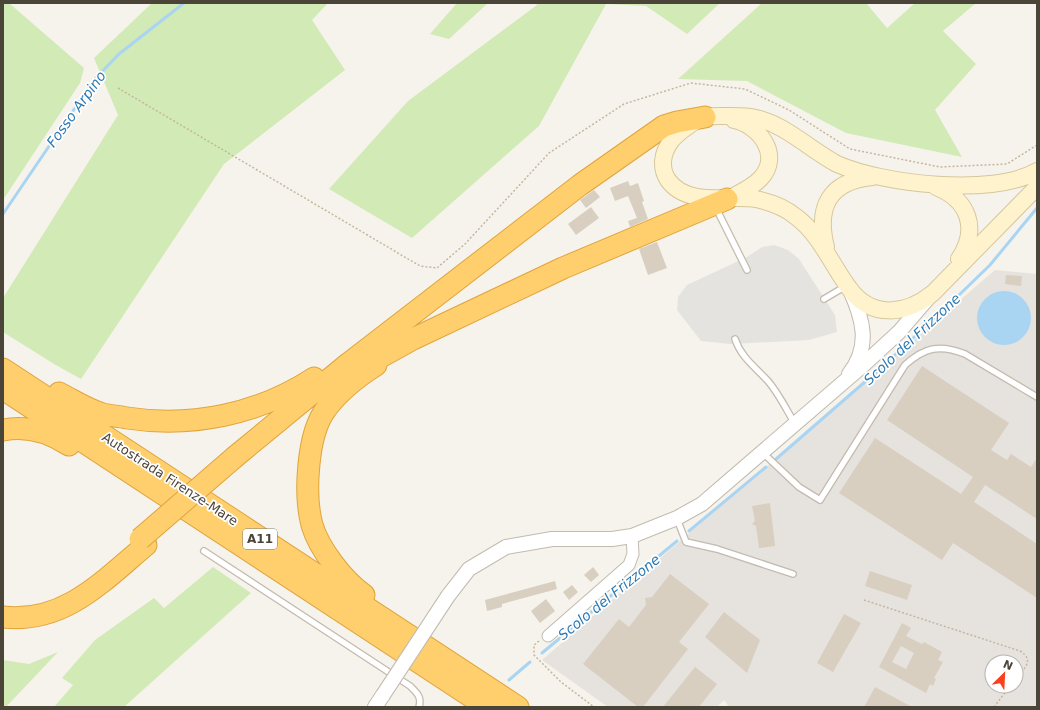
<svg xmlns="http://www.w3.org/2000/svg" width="1040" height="710" font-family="'DejaVu Sans',sans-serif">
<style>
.industrial{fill:#e6e2dd;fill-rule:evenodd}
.green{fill:#d2eab5}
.parking{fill:#e5e3e0}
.water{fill:#a9d4f2}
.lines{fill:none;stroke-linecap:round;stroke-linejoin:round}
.stream{stroke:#a9d4f2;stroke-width:3}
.building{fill:#d8cfc1;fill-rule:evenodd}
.service-casing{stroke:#c2bbae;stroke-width:8}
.minor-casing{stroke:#c2bbae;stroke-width:13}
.tertiary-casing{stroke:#c2bbae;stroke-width:16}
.secondary-casing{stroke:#d6c79b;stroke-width:18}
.motorway-casing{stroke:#e0a43c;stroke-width:23}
.path{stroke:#c4b79f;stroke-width:1.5;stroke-dasharray:2 2;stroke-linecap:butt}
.service{stroke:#fff;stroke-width:5.5}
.minor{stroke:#fff;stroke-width:11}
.tertiary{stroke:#fff;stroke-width:14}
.secondary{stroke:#fff3cd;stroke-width:16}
.motorway{stroke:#ffcf6e;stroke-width:21}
.tertiary-bridge-casing{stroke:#c2bbae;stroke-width:16;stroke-linecap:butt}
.motorway-bridge-casing{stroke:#e0a43c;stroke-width:23;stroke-linecap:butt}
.tertiary-bridge{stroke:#fff;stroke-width:14}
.motorway-bridge{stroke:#ffcf6e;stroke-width:21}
.labels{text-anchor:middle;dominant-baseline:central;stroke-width:3.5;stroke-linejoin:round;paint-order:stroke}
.shield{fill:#fff;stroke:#817c74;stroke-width:1}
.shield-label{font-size:12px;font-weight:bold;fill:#4b4439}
.street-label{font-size:13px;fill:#4b4439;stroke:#fff}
.water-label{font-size:14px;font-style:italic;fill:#2e7ab2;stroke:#fff}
</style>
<rect width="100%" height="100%" fill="#f6f3ec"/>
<path class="industrial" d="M995 270 1037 274V707H729L724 700 717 707H608L542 660ZM992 662H1016V686H992Z"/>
<path class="green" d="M3 3H9L84 68 80 83 3 200Z
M152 3H328L312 20 345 70 224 164 81 379 54 364 3 332V298L118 115 94 58Z
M457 3H488L449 39 430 34Z
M536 3H720L687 34 646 6 606 4 539 126 412 238 329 189 408 101 537 5Z
M762 3H866L887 28 915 3H976L943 31 976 64 935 110 962 157 846 133 747 81 678 79Z
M213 567 251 593 124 707H54L73 685 62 678 95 640 154 598 164 608Z
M58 652 6 707H3V660L29 664Z"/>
<path class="parking" d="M774 245 788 250 799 259 835 315 837 332 809 340 730 344 701 341 677 310 678 297 687 285 747 257 762 247Z"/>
<path class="water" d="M977 318a27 27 0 1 1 54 0a27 27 0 1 1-54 0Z"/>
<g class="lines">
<path class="stream" d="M3 214 94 80 119 54 184 3
M776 459 882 367 957 297 990 265 1037 208
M689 531 766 467
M542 653 677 541
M509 680 530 662"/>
</g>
<path class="building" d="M628 181 630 186 638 183 644 201 642 202 648 219 630 227 628 221 637 218 628 196 615 201 610 188Z
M594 190 600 197 586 208 580 200Z
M591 207 599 218 576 235 568 224Z
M657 242 667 268 648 275 639 249Z
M1006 275 1022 276 1021 286 1005 284Z
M922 366 1009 423 991 450 1007 460 1011 454 1031 467 1037 458V519L985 485 974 502 1037 544V598L953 543 942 560 839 493 875 438 961 494 973 477 887 420Z
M770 503 775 546 759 548 756 526 752 524 755 521 752 506Z
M593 567 599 575 591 582 584 575Z
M870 571 912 585 907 600 865 586Z
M670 574 709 604 679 642 688 649 643 707H638L583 664 619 619 629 627 646 605 645 598 652 597Z
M555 581 557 589 502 604V607L487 611 485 600Z
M572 585 578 592 569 600 563 592Z
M546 599 555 611 540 623 531 611Z
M724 612 760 640 747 673 705 637Z
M844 614 861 623 833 672 817 663Z
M902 623 911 628 906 636 922 644 924 642 942 652 938 660 943 662 934 678 936 679 933 686 930 684 926 693 879 667ZM901 646 914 653 906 669 892 662Z
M695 667 717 684 699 707H663Z
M875 687 912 707H864Z"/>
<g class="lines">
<g class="service-casing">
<path id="service" d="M716 208 747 270
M824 299 846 286
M735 339C741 357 754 366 767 380 778 392 786 409 795 424
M763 453 799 487 820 500 905 365C925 347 940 344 965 354L1037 397
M677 519 686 542 717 549 793 574
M204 551 410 686C417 693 422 697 419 707"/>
</g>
<g class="minor-casing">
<path id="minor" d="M548 636 629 565 633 554 632 536"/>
</g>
<g class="tertiary-casing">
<path id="tertiary" d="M849 374C871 346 863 319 850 290
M448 596 469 569 506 547 552 539H612L632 536 677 518 702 504 860 368 899 332 930 296
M375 707 383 695"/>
</g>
<g class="secondary-casing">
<path id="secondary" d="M1037 171C992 197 883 184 837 164 811 150 784 124 756 118 744 115 732 116 720 116 716 116 710 116 705 117 695 120 677 133 671 141 662 153 660 168 668 180 687 207 729 195 756 199 770 202 784 207 795 216 820 234 831 264 849 288 871 319 906 315 933 293L1037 187
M936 187C969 200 979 229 959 259
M730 198C741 192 753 187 761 178 782 155 759 125 734 120
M826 247C816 207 829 181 873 177"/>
</g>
<g class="motorway-casing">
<path id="motorway" d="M3 369 518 707
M359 369 413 339 563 268 727 199
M3 389 487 707
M59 393C73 400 88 410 103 414 110 416 119 416 127 418 192 428 259 414 314 378
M3 430C27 425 49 432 69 445
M236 456 349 363 580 185 664 126 677 122 705 117
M364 595C344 581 319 549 312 525 304 495 307 434 326 409 339 391 357 377 376 365
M3 617C64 624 103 581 146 545"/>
</g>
<path class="path" d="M118 88 420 266 437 268 465 244 549 153 624 104 691 83 745 89 789 110 850 149 940 167 1007 164 1037 145
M864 600 1020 651C1035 660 1024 669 1016 679
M539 641 534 645V655L561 682 594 707
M994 707 1010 686"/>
<use href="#service" class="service"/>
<use href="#minor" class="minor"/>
<use href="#tertiary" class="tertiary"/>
<use href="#secondary" class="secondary"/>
<use href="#motorway" class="motorway"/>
<g class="tertiary-bridge-casing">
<path id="tertiary-bridge" d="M383 695 448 596"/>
</g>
<g class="motorway-bridge-casing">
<path id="motorway-bridge" d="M140 539 236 456"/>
</g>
<use href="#tertiary-bridge" class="tertiary-bridge"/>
<use href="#motorway-bridge" class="motorway-bridge"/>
</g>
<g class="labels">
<rect class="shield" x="243" y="529" width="34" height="20" rx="3"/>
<g class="shield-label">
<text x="260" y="539">A11</text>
</g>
<g class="street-label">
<text transform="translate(170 479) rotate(33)">Autostrada Firenze-Mare</text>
</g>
<g class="water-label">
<text transform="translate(76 109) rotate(-54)">Fosso Arpino</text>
<text transform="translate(912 339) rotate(-43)">Scolo del Frizzone</text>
<text transform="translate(609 597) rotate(-39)">Scolo del Frizzone</text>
</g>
</g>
<rect width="1040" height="710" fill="none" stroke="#4b4439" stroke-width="8"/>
<g transform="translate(1004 674) rotate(24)"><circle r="19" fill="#ffffff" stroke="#b7b4b0"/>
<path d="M0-3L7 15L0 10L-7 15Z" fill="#fc3f1d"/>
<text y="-6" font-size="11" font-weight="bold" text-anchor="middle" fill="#4b4439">N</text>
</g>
</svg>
